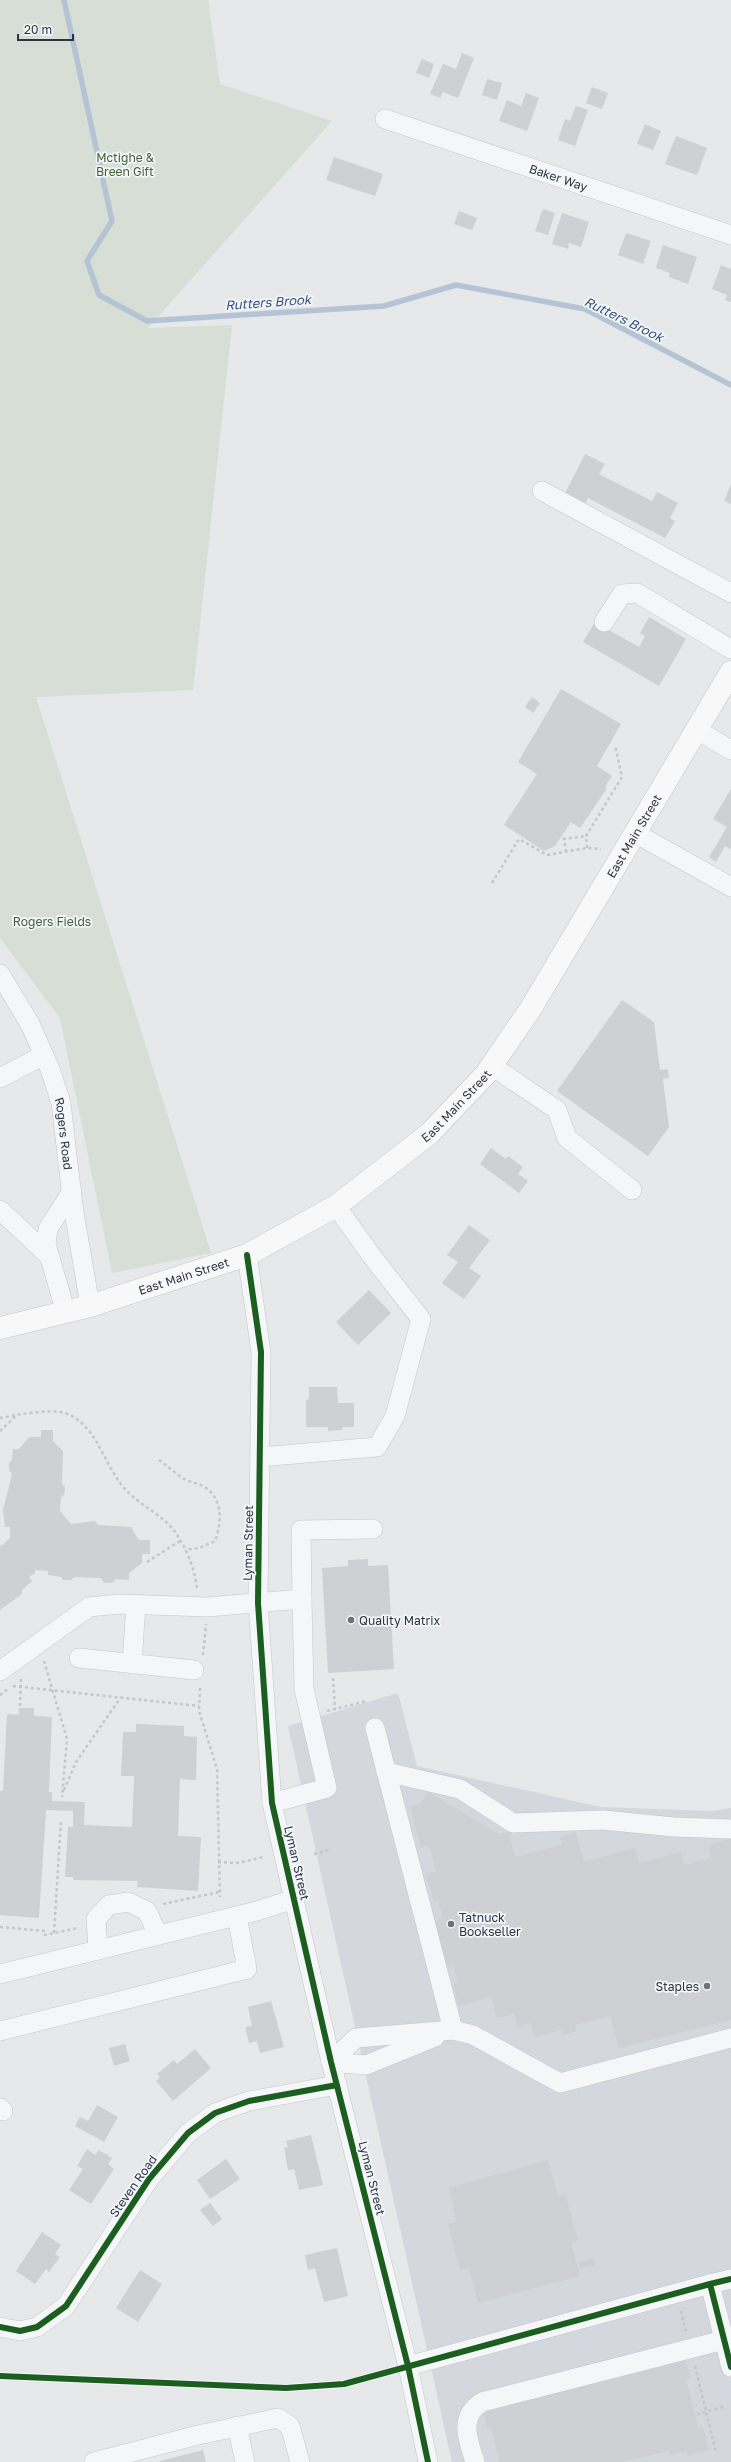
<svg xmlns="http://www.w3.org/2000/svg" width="731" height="2462" font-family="'Golos Text',sans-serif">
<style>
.built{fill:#d4d7dd}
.green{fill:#d6ded6}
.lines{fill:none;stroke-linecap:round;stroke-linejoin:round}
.stream{stroke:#b4c4d5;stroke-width:5.5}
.building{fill:#ced0d3}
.minor-casing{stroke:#c4c6c8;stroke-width:20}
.major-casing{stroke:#c2c5c8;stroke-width:23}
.path{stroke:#c5c6ca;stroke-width:2.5;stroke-dasharray:3 3;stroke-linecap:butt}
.minor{stroke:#f5f6f7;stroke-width:19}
.major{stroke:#f8f8f8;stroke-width:22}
.cycleway-casing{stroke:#f4f6f9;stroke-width:8}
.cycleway{stroke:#1b5e20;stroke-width:6}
.poi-dot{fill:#6c737f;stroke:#f4f6f9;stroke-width:1.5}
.labels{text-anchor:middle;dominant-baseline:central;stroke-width:3.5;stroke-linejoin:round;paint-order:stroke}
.park-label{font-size:12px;fill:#3f6138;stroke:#f4f6f9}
.street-label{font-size:12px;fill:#2b3445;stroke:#f4f6f9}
.poi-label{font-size:12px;fill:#2b3445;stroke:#f4f6f9;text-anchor:start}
.water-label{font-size:13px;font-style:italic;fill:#34527a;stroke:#f4f6f9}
</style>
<rect width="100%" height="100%" fill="#e6e8ea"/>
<path class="built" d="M398 1693 417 1766 601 1807 712 1811 731 1808V2462H452L288 1726Z"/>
<path class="green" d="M0 0H208L220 84 332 121 148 328 232 325 193 690 36 697 211 1253 112 1273 60 1018 0 938Z"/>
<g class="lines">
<path class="stream" d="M64 0 112 221 87 261 99 295 147 321 384 306 456 285 585 309 731 385"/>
</g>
<path class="building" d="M462 53 474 58 458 98 443 92 440 98 430 94 443 64 456 69Z
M422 59 434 64 429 78 416 73Z
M487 79 502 83 497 100 482 95Z
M592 87 608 93 602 109 586 103Z
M526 93 539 98 527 131 499 121 507 100 521 106Z
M576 106 588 110 575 146 558 140 565 119 570 121Z
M645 124 661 131 653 150 637 144Z
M676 136 707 148 697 175 665 164Z
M334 157 383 174 375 196 326 180Z
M543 209 555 213 548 235 535 231Z
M459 211 477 218 472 230 454 224Z
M562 213 589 222 581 247 569 243 568 249 552 244Z
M626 233 651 241 643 264 618 255Z
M663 245 697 257 688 284 669 277 670 273 656 268Z
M721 265 731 269V302L725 300 727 295 712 289Z
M585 454 605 464 599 474 652 501 657 492 678 503 670 518 675 521 665 538 588 498 586 503 565 493Z
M731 484V504L724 501Z
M649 617 686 639 659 686 583 642 595 622 639 647 645 636 640 633Z
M561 689 621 724 597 766 612 776 606 785V790L580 828 571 822 555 846 544 851 504 825 537 774 518 762Z
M532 697 540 703 533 713 525 707Z
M731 789V849L725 846 716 862 709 857 727 827 713 819Z
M622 1000 654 1022 660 1070 668 1069 669 1078 663 1079 669 1127 648 1156 557 1091Z
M491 1148 506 1159 508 1156 523 1167 518 1174 528 1181 519 1193 480 1164Z
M469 1225 490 1240 469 1268 481 1276 464 1299 442 1283 458 1262 447 1255Z
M369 1290 391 1313 358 1345 336 1322Z
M309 1387H337L338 1403H354V1427H343L342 1430 328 1431V1427H306V1400L309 1399Z
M41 1430H53V1441L63 1451 62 1484 65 1487 64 1495 61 1497 60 1511 71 1524 95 1521 98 1525 131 1527 139 1540H150V1554H142V1563L129 1573V1580L116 1579 112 1583H104L101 1578 75 1577 71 1580H63L61 1577 48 1575V1571L35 1570V1573L29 1577 32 1581 22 1590V1594L0 1610V1544L1 1546 10 1538V1527H5L3 1510 12 1474 9 1470V1463L12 1460 13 1449H19L29 1437H41Z
M368 1559V1566L388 1565 394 1669 328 1673 322 1568 348 1566V1560Z
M19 1708H34V1716L52 1717 49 1792H52V1801L85 1802 84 1825 132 1827 134 1776H121L123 1732H136V1724L184 1726V1736L197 1737 196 1780 180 1779 178 1836 201 1837 198 1891 137 1887 138 1881 73 1880 74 1877H65L68 1827H73V1811L46 1810 39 1918 0 1915V1791H3L7 1714 19 1715Z
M428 1792 499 1834 509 1832 515 1857 562 1845 560 1837 576 1832 584 1862 635 1848 639 1863 681 1852 685 1865 711 1858 709 1849 712 1844 731 1838V2020L619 2048 610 2016 575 2025 576 2031 562 2035 561 2030 534 2037 530 2023 517 2026 514 2014 497 2018 491 1997 459 2006 453 1984 458 1983 454 1966 448 1968 435 1921 443 1918 438 1901 434 1902 426 1874 436 1872 429 1845 421 1848 410 1807 420 1804Z
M271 2001 284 2047 260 2053 257 2041 249 2043 245 2027 252 2026 248 2007Z
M125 2044 130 2061 114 2066 109 2048Z
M195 2049 211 2068 173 2101 156 2081 160 2077 157 2074 174 2060 177 2064Z
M97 2105 118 2117 104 2142 75 2126 80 2117 88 2121Z
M311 2135 323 2185 299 2190 294 2169 288 2170 284 2148 288 2147 286 2141Z
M87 2149 95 2155 99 2150 112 2158 108 2164 114 2169 91 2204 69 2190 83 2169 77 2166Z
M226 2159 240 2179 210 2199 197 2180Z
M548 2160 558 2196 565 2194 578 2240 571 2242 580 2276 478 2303 469 2268 460 2270 448 2224 456 2222 449 2188Z
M210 2203 222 2219 213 2226 200 2210Z
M42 2232 61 2245 55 2254 60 2257 49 2272 46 2269 35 2284 16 2271Z
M337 2248 348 2296 324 2302 315 2268 308 2270 305 2255Z
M594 2259 595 2265 580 2268 578 2262Z
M140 2270 162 2284 138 2322 116 2308Z
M685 2358 690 2377 686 2379 698 2428 703 2426 709 2450 688 2456 686 2451 670 2455 669 2451 622 2462H499L491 2427 487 2428 483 2411 665 2366V2363Z
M203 2450 206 2462H160V2461Z"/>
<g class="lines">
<g class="minor-casing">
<g id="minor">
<path id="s1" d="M385 119 731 235"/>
<path d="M542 491 731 593"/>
<path d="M604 622 622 594 637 593 731 649"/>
<path d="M697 730 731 750"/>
<path d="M635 833 731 887"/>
<path id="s2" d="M0 974 30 1024 50 1069 61 1103 73 1206 90 1306"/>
<path d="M492 1066 557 1110 567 1138 632 1190"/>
<path d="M0 1078 44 1055"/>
<path d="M0 1210 47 1254"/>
<path d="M247 1255 261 1352 258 1603 272 1803 331 2062 408 2366 428 2462"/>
<path d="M66 1313 46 1244 48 1229 72 1191"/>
<path d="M260 1457 377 1447 395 1416 421 1319 371 1255 336 1206"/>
<path d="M302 1599 301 1530 373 1529"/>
<path d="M79 1658 194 1670"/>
<path d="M132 1664 136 1604"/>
<path d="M0 1671 89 1607 119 1604 207 1607 302 1599 304 1689 327 1788 272 1803"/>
<path d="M375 1728 453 2030"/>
<path d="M386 1772 460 1789 513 1823 603 1820 674 1827 731 1829"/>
<path d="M98 1950 96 1919 109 1905 128 1902 147 1911 158 1935"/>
<path d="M0 1974 257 1911 294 1899"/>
<path d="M0 2031 247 1969 237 1916"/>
<path d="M331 2062 356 2038 453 2030 473 2035 560 2083 731 2038"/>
<path d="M331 2062 366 2065 435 2037"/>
<path d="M0 2108 3 2111"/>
<path d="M731 2279 710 2284 731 2367"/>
<path d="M0 2327 20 2331 37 2327 66 2306 149 2179 188 2133 215 2113 249 2101 337 2085"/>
<path d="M408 2366 710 2284"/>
<path d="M237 2426 245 2462"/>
<path d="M94 2462 198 2435 278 2418 290 2426 300 2462"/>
<path d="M475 2462C468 2440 458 2417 482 2402L724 2340"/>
</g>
</g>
<g class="major-casing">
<g id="major">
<path id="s3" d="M0 1328 90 1306 247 1255 336 1206 429 1134 486 1074 531 1008 731 672"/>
</g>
</g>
<path class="path" d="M587 848 586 836 622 777 615 745
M566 852 564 839 586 836
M492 883 519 839 547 855 587 848 601 849
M0 1418C18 1415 55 1406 72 1416 100 1432 105 1469 127 1491 141 1506 163 1515 175 1532 186 1547 195 1570 197 1588
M0 1431 16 1416
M159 1460C168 1466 177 1475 186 1480 193 1483 201 1484 206 1488 223 1500 222 1523 215 1541L199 1548 185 1550
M147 1562 180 1541
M203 1655 206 1624
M44 1661 67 1739 62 1797
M333 1678 335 1709
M13 1686 199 1706
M200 1688 199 1711 217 1769 220 1897
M0 1695 7 1690
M20 1706 21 1678
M327 1711 367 1701
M64 1790 76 1762 121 1697
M314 1854 329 1850
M218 1862 237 1863 264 1857
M163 1904 219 1892
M0 1927 45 1931V1935L78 1928
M54 1933 61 1820
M681 2311 686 2332
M695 2366 716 2452
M697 2414 723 2407"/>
<use href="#minor" class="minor"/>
<use href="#major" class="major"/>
<g class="cycleway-casing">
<path id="cycleway" d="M247 1255 261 1352 258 1603 272 1803 331 2062 408 2366 428 2462
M731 2279 710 2284 731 2367
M0 2327 20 2331 37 2327 66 2306 149 2179 188 2133 215 2113 249 2101 337 2085
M0 2376 286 2388 344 2384 710 2284"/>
</g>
<use href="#cycleway" class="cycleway"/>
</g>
<g class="poi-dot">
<circle cx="351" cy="1620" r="4"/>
<circle cx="451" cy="1924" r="4"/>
<circle cx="707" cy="1986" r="4"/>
</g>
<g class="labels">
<g class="park-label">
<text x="125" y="157">Mctighe &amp;<tspan x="125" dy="14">Breen Gift</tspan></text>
<text x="52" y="921">Rogers Fields</text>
</g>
<g class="street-label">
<text stroke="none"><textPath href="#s1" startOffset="183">Baker Way</textPath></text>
<text stroke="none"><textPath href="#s3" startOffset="840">East Main Street</textPath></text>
<text stroke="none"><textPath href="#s3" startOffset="516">East Main Street</textPath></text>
<text stroke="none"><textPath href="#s2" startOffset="174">Rogers Road</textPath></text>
<text stroke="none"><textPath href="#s3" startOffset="191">East Main Street</textPath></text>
<text transform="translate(248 1543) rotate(-89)">Lyman Street</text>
<text transform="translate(297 1863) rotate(77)">Lyman Street</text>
<text transform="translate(372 2178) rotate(76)">Lyman Street</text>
<text transform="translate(133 2186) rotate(-55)">Steven Road</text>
</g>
<g class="poi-label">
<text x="359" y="1620">Quality Matrix</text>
<text x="459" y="1917">Tatnuck<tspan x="459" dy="14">Bookseller</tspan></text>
<text x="699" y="1986" text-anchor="end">Staples</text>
</g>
<g class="water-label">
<text transform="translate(268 302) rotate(-4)">Rutters Brook</text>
<text transform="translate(624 319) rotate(26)">Rutters Brook</text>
</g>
</g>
<path d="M18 34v6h55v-6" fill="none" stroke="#2b3445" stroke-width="2"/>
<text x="24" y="34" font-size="12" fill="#2b3445" stroke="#f4f6f9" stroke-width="3" paint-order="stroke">20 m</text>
</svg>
